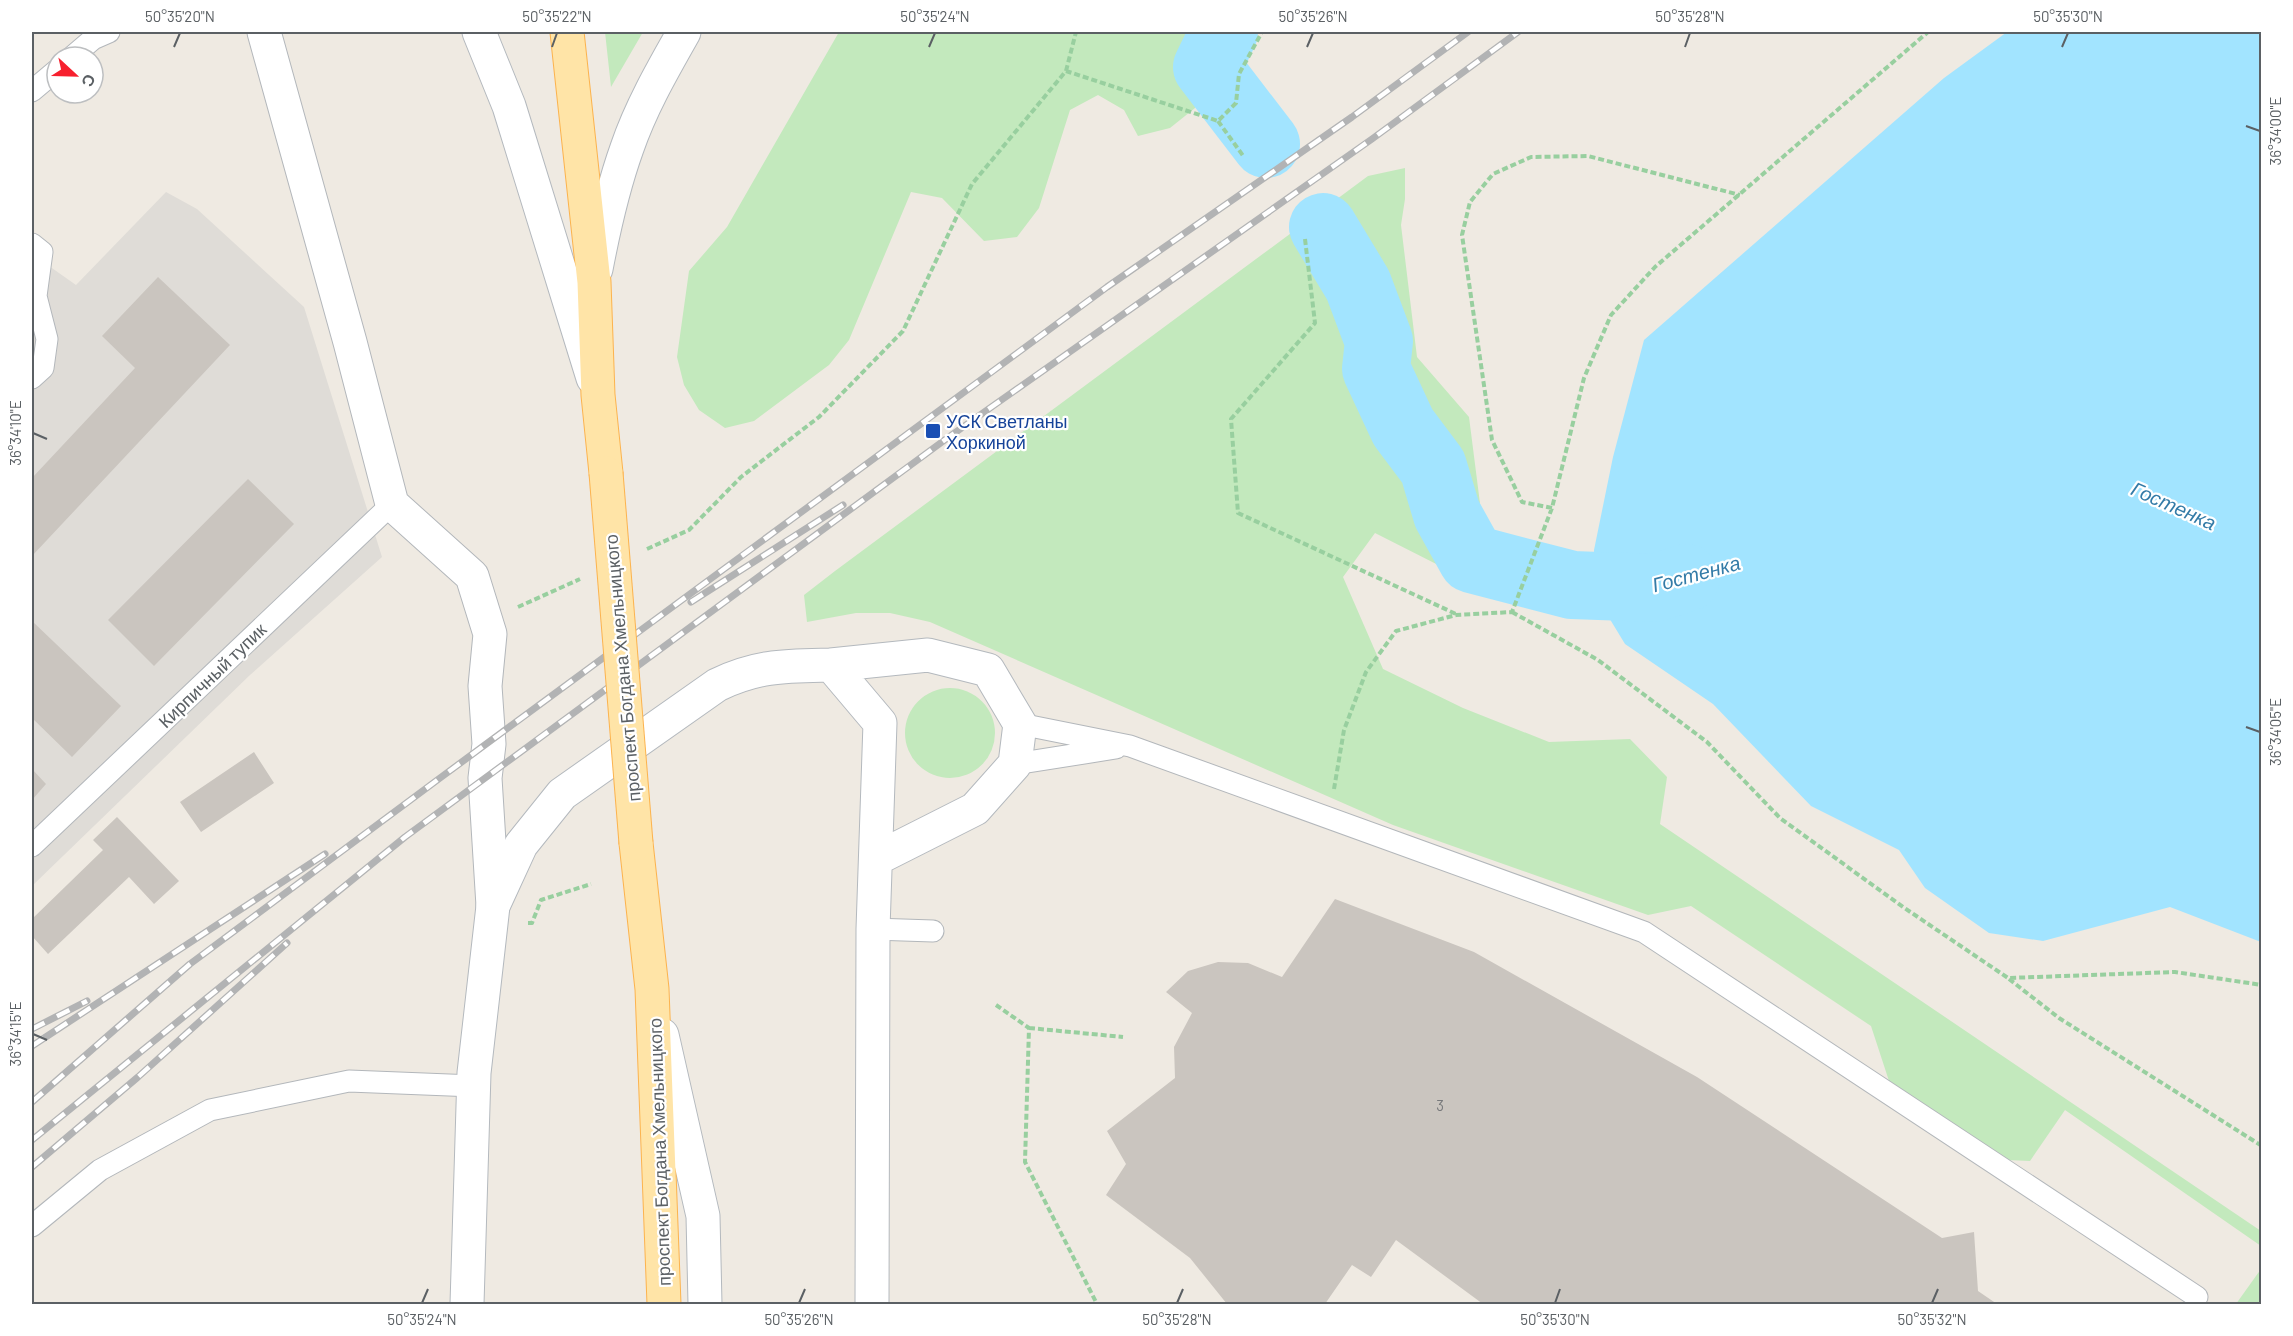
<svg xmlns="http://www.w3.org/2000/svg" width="2293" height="1336" font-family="Barlow,sans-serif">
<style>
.industrial{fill:#dfdcd7}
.green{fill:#c3e9bd}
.water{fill:#a2e4ff}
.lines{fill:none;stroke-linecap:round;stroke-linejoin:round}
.river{stroke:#a2e4ff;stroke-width:68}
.building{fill:#cac5bf}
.lane-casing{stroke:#b3b7bb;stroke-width:23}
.street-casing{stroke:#b3b7bb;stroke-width:35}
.secondary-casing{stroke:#b4b9be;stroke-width:35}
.primary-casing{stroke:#fcb34e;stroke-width:35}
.path{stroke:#98cf9f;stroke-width:4;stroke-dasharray:6 3;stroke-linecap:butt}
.lane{stroke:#fff;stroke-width:21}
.street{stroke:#fff;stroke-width:33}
.secondary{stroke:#fff;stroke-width:33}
.primary{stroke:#ffe4a7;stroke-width:33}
.rail-casing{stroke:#b2b3b4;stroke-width:7}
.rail{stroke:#fff;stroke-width:4.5;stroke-dasharray:14;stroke-linecap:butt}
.primary-bridge-casing{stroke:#fcb34e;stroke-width:35;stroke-linecap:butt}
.primary-bridge{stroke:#ffe4a7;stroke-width:33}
.ticks{fill:none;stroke:#5b6064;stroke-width:2}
.transit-dot{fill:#1a4fb4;stroke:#fff;stroke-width:2}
.labels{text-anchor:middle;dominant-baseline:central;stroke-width:4.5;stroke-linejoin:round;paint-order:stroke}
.number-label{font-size:15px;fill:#77797b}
.transit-label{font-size:18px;fill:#164399;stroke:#fff;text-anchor:start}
.street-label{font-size:18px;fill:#5b6064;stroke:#fff}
.water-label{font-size:20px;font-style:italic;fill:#337ba7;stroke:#fff}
.neatline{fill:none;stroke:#5b6064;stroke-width:2}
.ticks-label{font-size:15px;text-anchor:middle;fill:#5b6064}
</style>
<rect width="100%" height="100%" fill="#efeae2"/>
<path class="industrial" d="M166 192 197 209 304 307 382 557 250 675 32 886V254L76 285Z"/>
<path class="green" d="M605 32H643L611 87Z
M839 32H1260L1226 54 1195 108 1170 128 1138 136 1124 110 1098 95 1070 110 1039 208 1017 237 984 241 942 198 911 192 849 340 829 365 754 421 725 428 699 410 684 385 677 357 689 271 727 227Z
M1405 168V199L1401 225 1417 357 1469 417 1482 519 1454 573 1375 533 1343 577 1383 669 1463 708 1549 742 1630 739 1667 777 1660 824 2261 1231V1246L2065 1110 2030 1161 2007 1160 1889 1081 1871 1026 1691 906 1648 915 1393 825 930 622 890 613H856L807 622 804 595 835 571 1368 176Z
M905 733a45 45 0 1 1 90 0a45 45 0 1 1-90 0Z
M2261 1269V1304H2236Z"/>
<path class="water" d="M2007 32H2261V942L2170 907 2043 941 1989 933 1925 888 1899 850 1811 806 1713 704 1625 644 1594 593V550L1613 457 1644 340 1944 78Z"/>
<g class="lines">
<path class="river" d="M1224 32 1207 67 1266 144
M1323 227 1358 285 1379 341 1376 369 1403 427 1433 467 1447 514 1472 559 1572 585 1655 588 1686 578"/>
</g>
<path class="building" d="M158 277 230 345 32 556V478L135 368 102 336Z
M248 479 294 524 154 666 108 620Z
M32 621 121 706 72 757 32 718Z
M254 752 274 783 201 832 180 802Z
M32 769 46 784 32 800Z
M117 817 179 881 154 904 129 877 48 954 32 936V919L103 850 93 840Z
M1335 899 1474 952 1697 1077 1942 1238 1974 1232 1978 1291 1997 1304H1483L1396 1240 1371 1277 1352 1265 1325 1304H1227L1190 1258 1106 1195 1126 1164 1107 1131 1175 1078 1174 1047 1192 1013 1166 992 1188 971 1218 962 1248 963 1282 977Z"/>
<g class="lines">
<g class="lane-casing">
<path id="lane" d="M72 57 93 39 109 32
M32 91 57 70
M32 244 42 252 36 296 47 339 43 368 32 378
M1020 724 1130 746 1644 932 2197 1297
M1015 764 1116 748
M32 846 392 504
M873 929 933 931
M32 1226 100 1170 210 1110 349 1081 474 1086"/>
</g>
<g class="street-casing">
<path id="street" d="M264 32 350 342 392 504 472 576 490 634 485 686 489 744 485 778 493 906"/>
</g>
<g class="secondary-casing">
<path id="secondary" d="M479 32 509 106 593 378
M596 269C604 227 613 187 627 148 641 107 663 69 684 32
M831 665 928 655 988 670 1020 724 1015 764 975 809 876 859
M662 1035 703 1216 705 1304
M467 1304 474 1073 493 906 521 845 562 794 717 685C758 665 787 666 831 665L880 723 873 929 872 1304"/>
</g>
<g class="primary-casing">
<path id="primary" d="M567 32 594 282 598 395 606 473
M636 843 652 989 664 1304"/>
</g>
<path class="path" d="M1066 71 1076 32
M1218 121 1244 157
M1305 239 1315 323 1231 419 1238 513 1456 614
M1552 508 1522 502 1492 440 1462 235 1470 202 1493 174 1531 157 1588 156 1740 195
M647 549 689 530 741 477 819 417 903 331 972 184 1066 71 1218 121 1236 103 1239 74 1262 32
M518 607 580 579
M1512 612 1598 660 1707 742 1780 818 1903 907 2008 978 2175 972 2262 985
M1334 789 1344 730 1366 672 1396 631 1456 615 1512 612 1552 508 1584 378 1611 315 1655 267 1928 32
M528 923H532L541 900 591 884
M2009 979 2059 1018 2262 1146
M996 1005 1029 1028 1025 1162 1097 1304
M1029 1028 1123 1037"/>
<use href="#lane" class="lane"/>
<use href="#street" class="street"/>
<use href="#secondary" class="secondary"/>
<use href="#primary" class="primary"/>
<g class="rail-casing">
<path id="rail" d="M691 602 843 505
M32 1029 87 1001
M32 1046 325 854
M32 1102 190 964 440 778 1107 287 1352 117 1468 32
M32 1140 405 837 946 439 1372 139 1518 32
M32 1167 138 1077 287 943"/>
</g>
<use href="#rail" class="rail"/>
<g class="primary-bridge-casing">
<path id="primary-bridge" d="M606 473 636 843"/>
</g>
<use href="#primary-bridge" class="primary-bridge"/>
</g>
<path class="ticks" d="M174 47 180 33M552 47 557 33M929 47 935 33M1307 47 1313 33M1685 47 1690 33M2062 47 2068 33M2246 126 2260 131M33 433 47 439M2246 727 2260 732M33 1034 47 1040M422 1303 428 1289M799 1303 805 1289M1177 1303 1183 1289M1555 1303 1560 1289M1932 1303 1938 1289"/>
<rect class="transit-dot" x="925" y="423" width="16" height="16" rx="3"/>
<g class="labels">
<g class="number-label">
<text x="1440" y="1105">3</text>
</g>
<g class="transit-label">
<text x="946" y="421">УСК Светланы<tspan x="946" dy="21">Хоркиной</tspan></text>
</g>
<g class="street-label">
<text transform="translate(622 668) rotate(-95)">проспект Богдана Хмельницкого</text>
<text transform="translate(212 675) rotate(-44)">Кирпичный тупик</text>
<text transform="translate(659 1152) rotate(-92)">проспект Богдана Хмельницкого</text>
</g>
<g class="water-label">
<text transform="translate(2174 505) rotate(24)">Гостенка</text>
<text transform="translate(1696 573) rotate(-15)">Гостенка</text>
</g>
</g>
<rect width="2293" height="1336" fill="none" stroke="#ffffff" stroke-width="66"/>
<g transform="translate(75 75) rotate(112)"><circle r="28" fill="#ffffff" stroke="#bdbfc1" stroke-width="1.5"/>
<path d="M0-4.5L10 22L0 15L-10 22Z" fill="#f7202e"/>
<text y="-9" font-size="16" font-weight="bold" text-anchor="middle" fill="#5b6064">С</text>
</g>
<rect x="33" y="33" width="2227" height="1270" class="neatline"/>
<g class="ticks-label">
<text x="180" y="22">50°35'20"N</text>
<text x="557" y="22">50°35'22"N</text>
<text x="935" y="22">50°35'24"N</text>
<text x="1313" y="22">50°35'26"N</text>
<text x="1690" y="22">50°35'28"N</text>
<text x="2068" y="22">50°35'30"N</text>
<text transform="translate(2276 131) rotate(-90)" y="5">36°34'00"E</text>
<text transform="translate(16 433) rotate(-90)" y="5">36°34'10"E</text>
<text transform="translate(2276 732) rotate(-90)" y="5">36°34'05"E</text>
<text transform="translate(16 1034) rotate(-90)" y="5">36°34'15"E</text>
<text x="422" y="1325">50°35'24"N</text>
<text x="799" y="1325">50°35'26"N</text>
<text x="1177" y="1325">50°35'28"N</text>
<text x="1555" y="1325">50°35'30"N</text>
<text x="1932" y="1325">50°35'32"N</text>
</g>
</svg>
